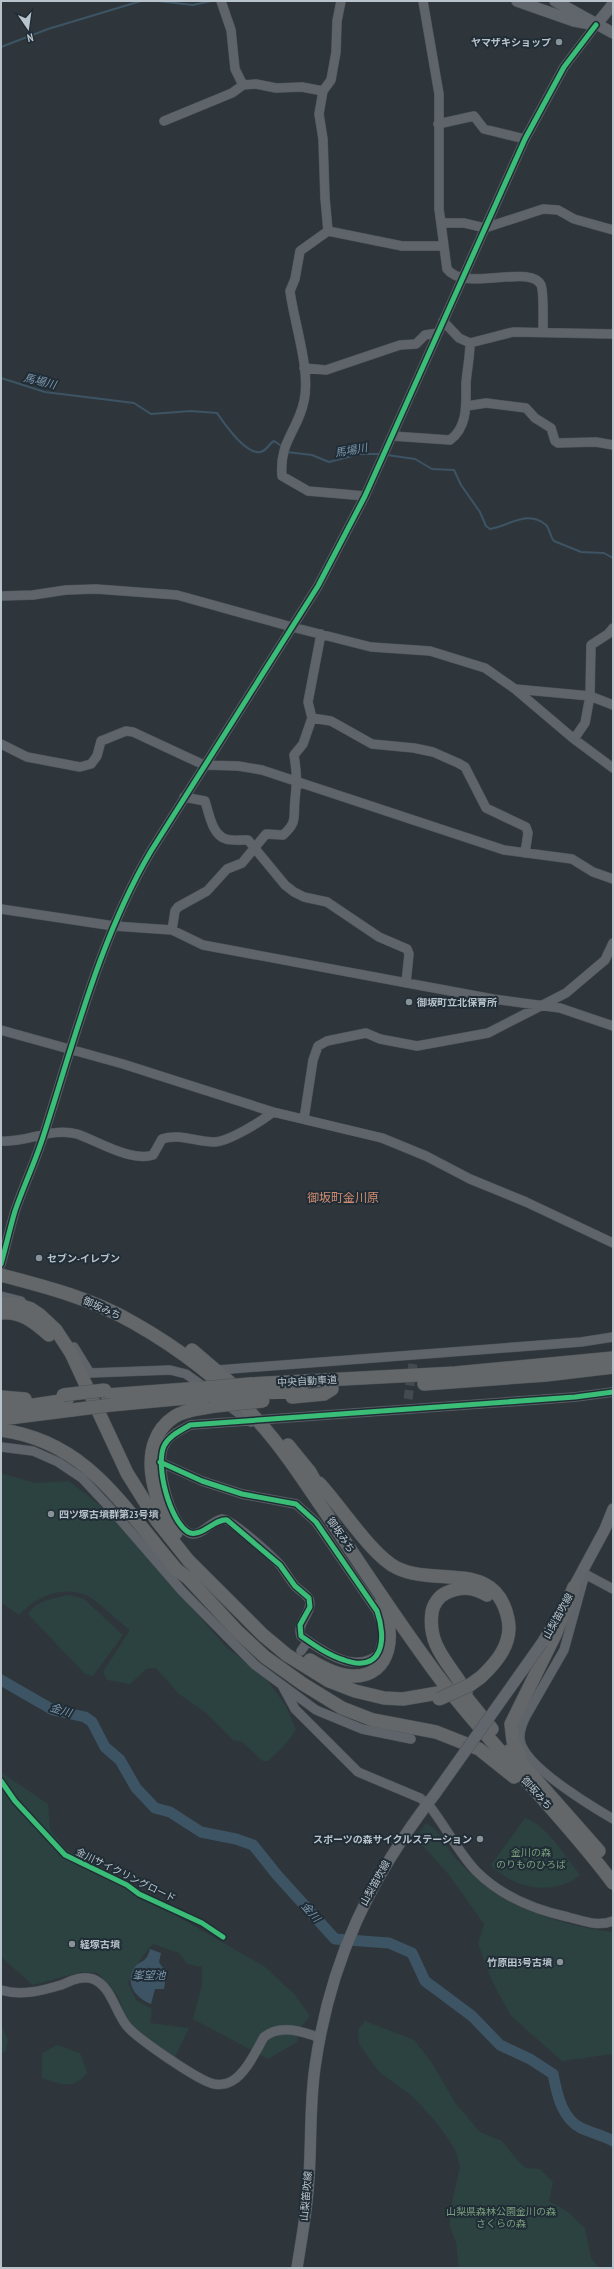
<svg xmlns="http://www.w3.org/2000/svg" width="614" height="2269" font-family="'PT Sans Narrow','Noto Sans JP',sans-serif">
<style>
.green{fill:#2b4241}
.water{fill:#3d5465}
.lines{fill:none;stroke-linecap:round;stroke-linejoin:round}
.stream{stroke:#3d5465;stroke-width:2}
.river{stroke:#3d5465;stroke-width:11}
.minor-tunnel{stroke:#434b51;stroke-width:9;stroke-dasharray:9 4.5;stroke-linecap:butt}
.minor-casing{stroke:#4c5256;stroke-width:10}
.major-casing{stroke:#4c5358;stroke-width:12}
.highway-casing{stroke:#4b5257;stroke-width:14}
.minor{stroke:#5e6469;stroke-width:9}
.major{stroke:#60666b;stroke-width:11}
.highway{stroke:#636769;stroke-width:13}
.major-bridge-casing{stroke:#4c5358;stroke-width:12;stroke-linecap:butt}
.highway-bridge-casing{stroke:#4b5257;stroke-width:14;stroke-linecap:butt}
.major-bridge{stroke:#60666b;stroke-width:11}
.highway-bridge{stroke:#636769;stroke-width:13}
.cycleway-casing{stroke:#212d36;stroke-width:8}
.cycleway{stroke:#3abd76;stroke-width:5}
.poi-dot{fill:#889299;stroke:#212d36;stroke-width:1.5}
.labels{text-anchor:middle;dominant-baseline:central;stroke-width:4;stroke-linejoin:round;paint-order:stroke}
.poi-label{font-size:10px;font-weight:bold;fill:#b9c3cb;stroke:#212d36;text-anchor:start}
.street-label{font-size:10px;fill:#b9c3cb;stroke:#212d36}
.park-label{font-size:10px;fill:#799f7c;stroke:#212d36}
.water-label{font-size:11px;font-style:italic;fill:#7c97ac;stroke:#212d36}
.quarter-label{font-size:12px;fill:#d08b6f;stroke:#212d36}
</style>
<rect width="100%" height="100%" fill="#2e363b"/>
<path class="green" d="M1 1473 35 1483 69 1481 108 1512 226 1647 265 1677 286 1706 296 1730 284 1746 268 1761H263L242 1742 233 1740 205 1712 179 1694 156 1668 146 1669 130 1684 107 1680 103 1672 130 1630C119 1622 97 1600 86 1595 61 1585 35 1597 19 1615L1 1602Z
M69 1595 84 1599 123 1635 93 1676 85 1674 28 1614C36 1601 54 1598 69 1595Z
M1 1772 48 1804 50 1830 66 1849 113 1879 265 1967 294 1994 310 2016 300 2028 297 2042 268 2059 193 2019 202 1985V1967L187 1964 179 1953 153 1944 142 1957 128 1983 136 2000 152 2009 150 2023 189 2028 173 2061 135 2030 126 2018 118 1996 98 1973 81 1972 33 1985 1 1957Z
M525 1818C548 1826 565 1856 580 1875 559 1893 525 1891 503 1875 499 1872 494 1870 491 1865Z
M426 1823C443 1833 445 1846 457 1860 497 1903 556 1926 613 1932V2054L562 2061 511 2016 492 1981 478 1944 484 1924 449 1875 416 1838Z
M365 2021 414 2040 432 2063 456 2104 480 2132 502 2141 518 2161 526 2168 540 2169 553 2182 549 2201 568 2212 585 2228 591 2258 599 2268H459L456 2242 450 2227 451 2207 460 2167 455 2149 437 2123 412 2096 379 2072 359 2044 358 2030Z
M1 2025 8 2040 6 2051 1 2053Z
M57 2045 80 2053 87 2073C72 2091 62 2084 42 2078V2053Z"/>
<path class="water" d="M150 1949 161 1953 159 1962 162 1967 167 1969 164 1989H155L151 2004C138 1999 125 1986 133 1970 139 1959 146 1965 150 1949Z"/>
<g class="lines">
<path class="stream" d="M158 1 193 5 211 1
M1 47 48 29 141 1
M1 378 45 392 134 403 151 414 191 411 217 413C224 423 248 459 263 451 267 449 270 443 274 441L283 447
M287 452 312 455 329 462 360 454H381
M387 455 415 459 432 469 454 470 461 485 480 512 486 526 490 529C509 526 528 509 546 525 550 529 550 537 554 541L581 552 604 553 613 558"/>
<path class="river" d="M1 1680 53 1710 85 1717 92 1722 105 1747 120 1760 136 1788 155 1808 170 1812 201 1832 236 1839 253 1845 277 1875 335 1939 389 1943 412 1953 425 1981 472 2016 500 2045 530 2059 553 2074C557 2093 561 2118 581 2128 591 2133 603 2135 613 2141"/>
<path class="minor-tunnel" d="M408 1399 413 1364"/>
<g class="minor-casing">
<path id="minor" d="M221 1 231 30 235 69 243 85
M423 1 439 94V209L447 269C465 293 531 263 541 285 544 292 543 322 543 332
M164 121 232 93 243 85 256 84 276 88 302 87 323 91
M438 124 474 116 484 129 525 139
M442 223H464L485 228 543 209 558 210 574 219 613 230
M328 231 325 198 323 139 319 114 323 91 331 80 336 52 337 21 341 1
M443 321 459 338 470 343 513 332 613 334
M304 368 326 370 400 345 416 344 425 335 438 333
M467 406 486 403 526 408 535 418 551 428 555 441 558 443 596 442 613 445
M392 436 450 440C468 427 466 404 466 383 467 370 470 357 470 343
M365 496 308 491 282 476C279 441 298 431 304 401 311 370 294 323 290 291L295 279 300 251 328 231 402 246H444
M1 596 33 595 66 590 96 589 177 595 292 627 371 647 430 651 485 668 515 689 574 739 613 768
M515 689 590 696 613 705
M312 718 331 721 372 744 414 748 433 752 458 763 465 767 486 808 526 827 528 833 525 853
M574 739 585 723 590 696 591 645 608 634 613 628
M1 744 27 757 80 767 91 764 97 756 101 741 126 731 133 732 204 765 238 766 262 770 504 850 572 859 593 872 613 879
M184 797 205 801C209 813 212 835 226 839 232 841 242 840 248 840L285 885 294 892 304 897 327 902 379 937 407 949 409 954 406 983
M1 909 114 926 172 930 203 945 493 999 560 1008 613 1026
M172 930 175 911 178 907 207 891 227 869 242 863 266 834 283 835C298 822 293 817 295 799 297 781 297 774 294 755L303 744 312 718 308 702 321 634
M1 1030 123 1064 273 1112 382 1138 426 1156 470 1179 526 1202 613 1243
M304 1119 313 1060 318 1046 327 1041 366 1033 380 1039 417 1046 488 1033 566 993 605 960 613 943
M1 1141C27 1143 51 1127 77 1134 98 1141 130 1162 153 1155L162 1139C179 1133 196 1142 214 1142 228 1142 262 1121 273 1112
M1 1264C6 1246 10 1228 15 1211 24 1185 36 1160 44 1134 74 1041 101 935 151 851L318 586 365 496 525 139 564 67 596 25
M1 1296 21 1301
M74 1347 90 1373 170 1370 186 1374 207 1389
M218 1370 581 1342 613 1337
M226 1404 251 1422
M1 1447 33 1451 58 1462 82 1478 111 1509 182 1591 255 1665 316 1710 362 1729 411 1739
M160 1462 202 1481 242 1494 296 1504 316 1522 377 1611 380 1619
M583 1570 585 1574 564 1650 526 1716C522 1724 519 1732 520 1740 524 1766 591 1806 613 1819
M585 1574 613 1589
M383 1638 379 1654C355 1675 322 1651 301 1636 296 1622 314 1612 309 1599 306 1594 299 1590 295 1586 290 1580 286 1573 281 1566 274 1558 231 1518 222 1519 211 1521 200 1538 189 1533 170 1524 155 1464 164 1446 169 1435 180 1431 190 1425L575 1397 613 1392
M301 1651 308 1641
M283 1687 295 1709 358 1772 420 1798 428 1804C445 1825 457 1851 476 1871 501 1896 535 1910 568 1917 584 1921 597 1927 613 1921
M1 1990C21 1996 41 1991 61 1985 71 1981 82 1975 93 1979 111 1986 115 2011 126 2025 136 2038 199 2081 214 2084 220 2085 227 2084 232 2081 246 2073 256 2051 264 2037 280 2024 302 2031 320 2038"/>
</g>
<g class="major-casing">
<path id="major" d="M517 1 574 21 596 25
M555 1 613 33
M596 25 613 4
M570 1594 605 1529 613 1509
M542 1643 558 1616
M297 2268C301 2242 306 2216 308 2190 312 2149 309 2108 315 2067 330 1960 370 1878 435 1794"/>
</g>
<g class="highway-casing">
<path id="highway" d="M1 1275C47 1287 93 1299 134 1323 180 1349 224 1383 259 1422 286 1452 307 1486 330 1519 366 1573 402 1628 441 1680 495 1751 560 1812 613 1883
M1 1303 19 1305 31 1309 40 1315 56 1330 71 1353 127 1473 157 1521 188 1560 263 1635 287 1655 329 1681 355 1691 384 1698 403 1699 438 1693
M1 1313C21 1311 34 1322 49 1335
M192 1350 233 1385
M250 1384 455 1373 613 1358
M424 1384 546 1375 613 1367
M256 1393 302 1391
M107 1395 201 1388
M1 1397 25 1399
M292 1397 324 1394 332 1389
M111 1405 207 1396
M1 1410 67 1400
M1 1419 72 1410
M1 1430C89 1442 124 1509 177 1570L188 1578 237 1631 265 1657 303 1684 342 1708 373 1720 436 1732 479 1749 514 1777
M288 1445 310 1472 321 1492
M319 1483C340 1505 372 1556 397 1568 437 1587 496 1559 508 1619 513 1643 497 1662 481 1677
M176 1533C153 1503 135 1443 174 1417 186 1409 202 1409 215 1406
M310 1660C323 1668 338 1676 353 1676 392 1677 397 1630 380 1604
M458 1687 492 1729
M466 1692C451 1664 427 1648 432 1612 433 1605 439 1596 446 1593 461 1586 473 1587 487 1595
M510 1750 599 1851
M520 1756 513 1741 511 1724 555 1635 574 1587"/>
</g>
<use href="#minor" class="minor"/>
<use href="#major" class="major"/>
<use href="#highway" class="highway"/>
<g class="major-bridge-casing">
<path id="major-bridge" d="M435 1794 542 1643"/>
</g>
<g class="highway-bridge-casing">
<path id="highway-bridge" d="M202 1388 250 1384
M63 1395 105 1390
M207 1396 256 1393
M215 1406 263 1401
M72 1410 111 1405
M439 1699 470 1685 481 1677"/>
</g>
<use href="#major-bridge" class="major-bridge"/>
<use href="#highway-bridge" class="highway-bridge"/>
<g class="cycleway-casing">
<path id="cycleway" d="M1 1264C6 1246 10 1228 15 1211 24 1185 36 1160 44 1134 74 1041 101 935 151 851L318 586 365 496 525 139 564 67 596 25
M160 1462 202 1481 242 1494 296 1504 316 1522 377 1611C387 1639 383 1674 344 1660 328 1655 314 1645 301 1636L300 1625 310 1607 309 1598 295 1586 280 1565 227 1520C215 1518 200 1539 188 1532 170 1521 155 1466 164 1446 169 1436 180 1431 190 1425L575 1397 613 1392
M1 1781 15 1801 65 1855 127 1885 139 1894 202 1923 223 1937"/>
</g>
<use href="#cycleway" class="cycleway"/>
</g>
<g class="poi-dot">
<circle cx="559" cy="42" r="4"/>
<circle cx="409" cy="1002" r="4"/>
<circle cx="39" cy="1258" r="4"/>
<circle cx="51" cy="1514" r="4"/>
<circle cx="480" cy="1839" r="4"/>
<circle cx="72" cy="1944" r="4"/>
<circle cx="560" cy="1962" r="4"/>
</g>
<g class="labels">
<g class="poi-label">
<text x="551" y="42" text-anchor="end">ヤマザキショップ</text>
<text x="417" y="1002">御坂町立北保育所</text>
<text x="47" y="1258">セブン-イレブン</text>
<text x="59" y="1514">四ツ塚古墳群第23号墳</text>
<text x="472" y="1839" text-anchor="end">スポーツの森サイクルステーション</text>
<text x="80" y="1944">経塚古墳</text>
<text x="552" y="1962" text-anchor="end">竹原田3号古墳</text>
</g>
<g class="street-label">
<text transform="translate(102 1308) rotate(24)">御坂みち</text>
<text transform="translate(307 1381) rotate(-3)">中央自動車道</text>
<text transform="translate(341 1535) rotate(55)">御坂みち</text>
<text transform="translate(558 1616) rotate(-61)">山梨笛吹線</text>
<text transform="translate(537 1793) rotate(48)">御坂みち</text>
<text transform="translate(126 1875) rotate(26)">金川サイクリングロード</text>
<text transform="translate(375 1883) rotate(-61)">山梨笛吹線</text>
<text transform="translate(306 2196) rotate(-85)">山梨笛吹線</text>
</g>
<g class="park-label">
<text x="531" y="1852">金川の森<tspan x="531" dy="12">のりものひろば</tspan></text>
<text x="501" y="2211">山梨県森林公園金川の森<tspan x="501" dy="12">さくらの森</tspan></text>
</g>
<g class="water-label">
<text transform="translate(40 381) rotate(14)">馬場川</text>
<text transform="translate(351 450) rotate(-10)">馬場川</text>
<text transform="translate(61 1710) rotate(17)">金川</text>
<text transform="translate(311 1912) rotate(49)">金川</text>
<text x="149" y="1975">峯望池</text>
</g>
<g class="quarter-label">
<text x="343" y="1197">御坂町金川原</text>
</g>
</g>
<rect width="614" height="2269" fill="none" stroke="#b9c3cb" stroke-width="4"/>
<g transform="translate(28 28) rotate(167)" stroke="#212d36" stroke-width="3" paint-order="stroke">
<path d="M0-3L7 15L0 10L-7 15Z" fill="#b9c3cb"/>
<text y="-6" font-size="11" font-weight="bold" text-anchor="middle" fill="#b9c3cb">N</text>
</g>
</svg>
